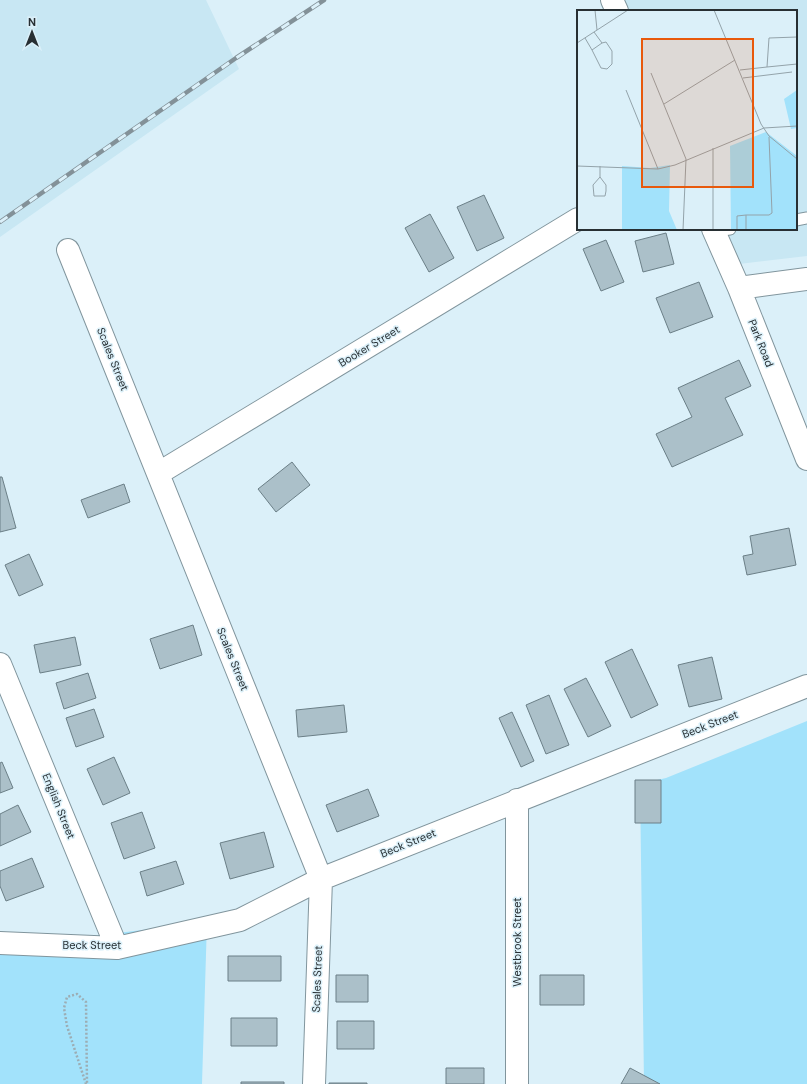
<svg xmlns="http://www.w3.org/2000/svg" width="807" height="1084" font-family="'DM Sans',sans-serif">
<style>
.built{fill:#c8e7f3}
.green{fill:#a2e2fb}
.building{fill:#abc0c9;stroke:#6b7f87}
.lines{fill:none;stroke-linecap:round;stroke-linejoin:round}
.service-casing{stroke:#81959d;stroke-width:13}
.minor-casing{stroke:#81959d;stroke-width:24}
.path{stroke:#9cadb4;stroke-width:2.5;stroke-dasharray:2 2;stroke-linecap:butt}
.service{stroke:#fff;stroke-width:11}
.minor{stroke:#fff;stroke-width:22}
.rail-casing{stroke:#839198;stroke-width:4.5}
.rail{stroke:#dbf0f9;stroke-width:3;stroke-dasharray:9;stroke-linecap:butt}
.labels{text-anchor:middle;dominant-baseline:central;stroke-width:3;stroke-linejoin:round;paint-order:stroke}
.street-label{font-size:11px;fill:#272f33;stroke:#dbf0f9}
.inset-road{fill:none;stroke:#93a3aa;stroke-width:1}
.view{fill:#e8590c;fill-opacity:0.15;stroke:#e8590c;stroke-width:2}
.inset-edge{fill:none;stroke:#272f33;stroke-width:2}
</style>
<rect width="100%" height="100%" fill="#dbf0f9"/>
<path class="built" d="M0 0H206L239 69 0 237Z
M620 0H807V256L739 264 723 229H796V11H625Z"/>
<path class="green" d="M807 721V1084H644L640 784 666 778Z
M207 922 202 1084H0V938L61 940Z"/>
<path class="building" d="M484 195 504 238 477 251 457 207Z
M430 214 454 258 429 272 405 228Z
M666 233 674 264 643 272 635 241Z
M606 240 624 282 601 291 583 249Z
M699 282 713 317 670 333 656 298Z
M739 360 751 386 725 398 743 435 672 467 656 434 692 417 678 388Z
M292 462 310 485 276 512 258 489Z
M0 477H2L16 528 0 532Z
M124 484 130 502 88 518 81 500Z
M789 528 796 565 747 575 743 556 753 554 750 536Z
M29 554 43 585 19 596 5 565Z
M193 625 202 655 160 669 150 639Z
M75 637 81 665 40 673 34 645Z
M632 649 658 705 631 718 605 662Z
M712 657 722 699 689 707 678 665Z
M88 673 96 698 64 709 56 683Z
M586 678 611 726 588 737 564 689Z
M549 695 569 745 546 754 526 705Z
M344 705 347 732 298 737 296 710Z
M94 709 104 737 76 747 66 718Z
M512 712 534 761 521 767 499 718Z
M114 757 130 793 103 805 87 769Z
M2 762 13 788 0 793V763Z
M635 780H661V823H635Z
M368 789 379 816 337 832 326 805Z
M18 805 31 832 0 846V814Z
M142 812 155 848 124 859 111 823Z
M264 832 274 867 230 879 220 843Z
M32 858 44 887 6 901 0 886V871Z
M176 861 184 884 147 896 140 872Z
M228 956H281V981H228Z
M336 975H368V1002H336Z
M540 975H584V1005H540Z
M231 1018H277V1046H231Z
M337 1021H374V1049H337Z
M446 1068H484V1084H446Z
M630 1068 660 1084H621Z
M241 1082H284V1084H241Z
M329 1083H367V1084H329Z"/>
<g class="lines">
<g class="service-casing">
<path id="service" d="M796 220 807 218
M714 231 730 229"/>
</g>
<g class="minor-casing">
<path id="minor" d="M612 0 617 11
M713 229 739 288 807 459
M68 250 321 879 314 1084
M739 288 807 279
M159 473 578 219
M0 664 117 948
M0 943 117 948 240 920 321 879 807 686
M517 1084V800"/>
</g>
<path class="path" d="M86 1084 67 1026 64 1008 67 997 77 994 86 1002 87 1084"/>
<use href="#service" class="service"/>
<use href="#minor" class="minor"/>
<g class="rail-casing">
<path id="rail" d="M0 222 236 58 324 0"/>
</g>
<use href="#rail" class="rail"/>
</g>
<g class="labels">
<g class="street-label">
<text transform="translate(761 343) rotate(68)">Park Road</text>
<text transform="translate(369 346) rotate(-31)">Booker Street</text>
<text transform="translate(113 359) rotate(68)">Scales Street</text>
<text transform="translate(233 659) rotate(68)">Scales Street</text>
<text transform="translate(710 724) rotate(-21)">Beck Street</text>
<text transform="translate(59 806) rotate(68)">English Street</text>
<text transform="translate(408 843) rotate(-22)">Beck Street</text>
<text transform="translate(517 942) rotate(-90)">Westbrook Street</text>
<text x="92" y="945">Beck Street</text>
<text transform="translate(317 979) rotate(-88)">Scales Street</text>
</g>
</g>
<g transform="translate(577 10)">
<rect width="220" height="220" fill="#dbf0f9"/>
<path d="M220 80V118L214 119 207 89ZM189 122 220 146V220H154L153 136ZM93 155 92 201 100 220H45V156L73 158Z" fill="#a2e2fb"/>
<path class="inset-road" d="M18 0 20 20M137 0 184 114 192 126 220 149M8 28 15 40 25 33 17 22M0 33 51 0M15 40 24 58 30 59 35 54V41L29 32 25 33M190 57 220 54M163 60 190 57 192 28 220 27M74 63 109 149 106 220M166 68 215 62M49 80 81 159M87 94 158 50M0 156 81 159 98 155 187 118 220 116M23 167 16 175 17 186H28L29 181V175L23 167V156M136 220V138M160 220V206L169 205M169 220V205H192L195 203 192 127"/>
<path class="view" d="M65 29H176V177H65Z"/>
<rect width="220" height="220" class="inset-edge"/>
</g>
<g transform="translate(32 32)" stroke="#dbf0f9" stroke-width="3" paint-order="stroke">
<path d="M0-3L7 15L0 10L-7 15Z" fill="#272f33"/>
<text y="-6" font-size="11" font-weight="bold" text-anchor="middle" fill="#272f33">N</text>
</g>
</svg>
